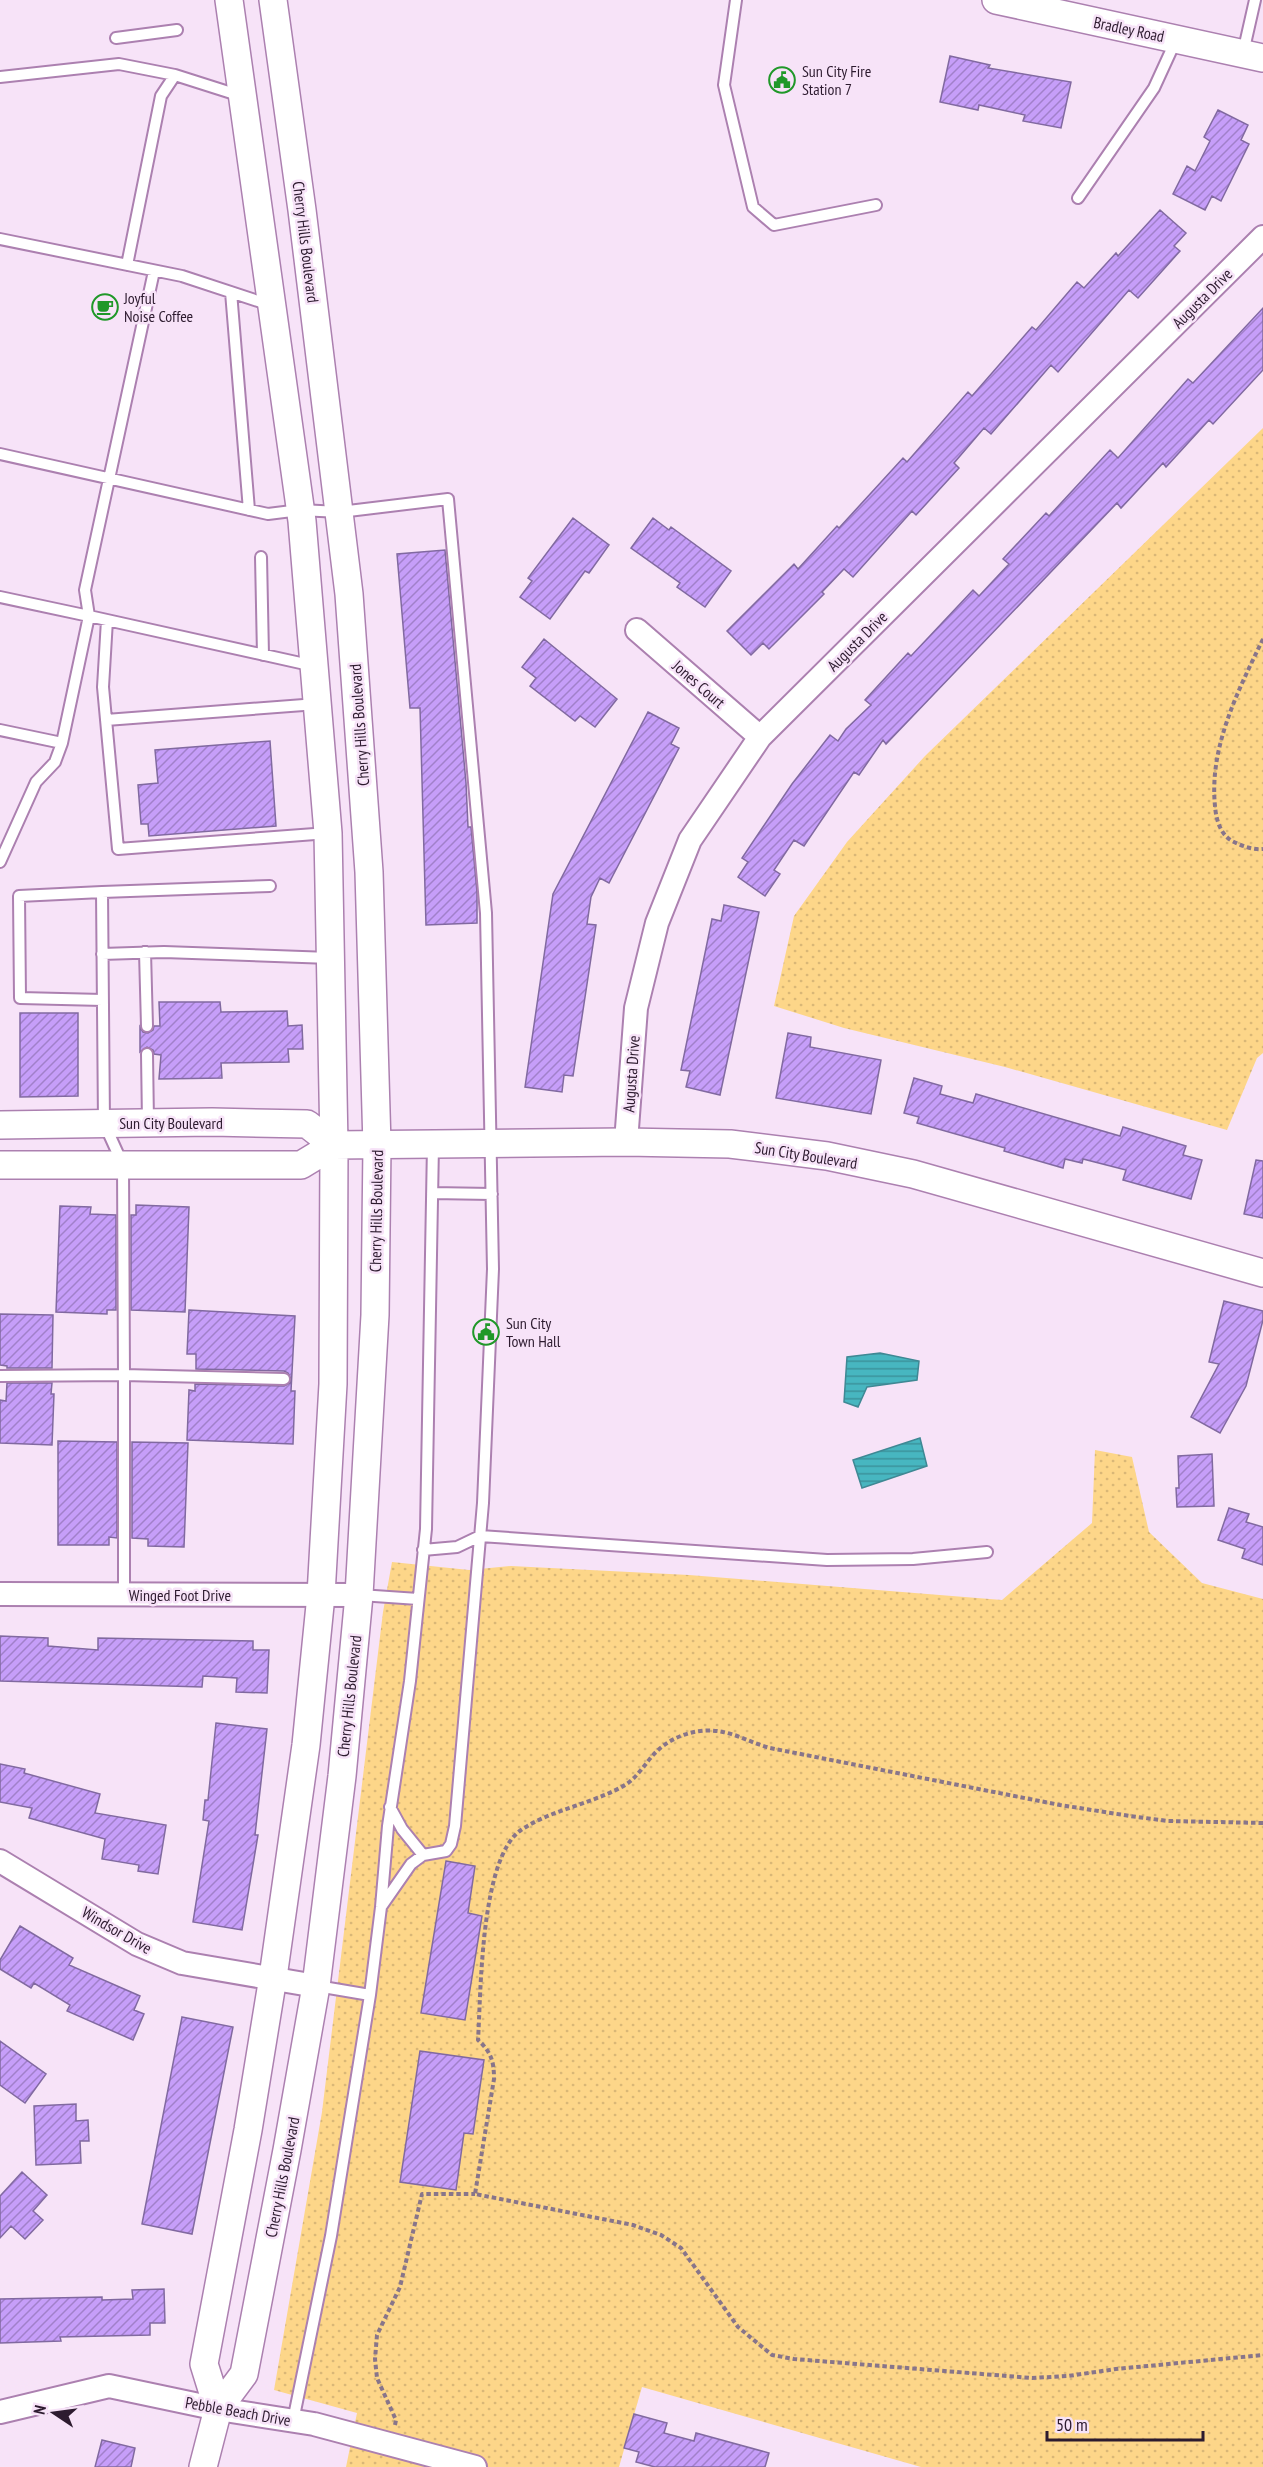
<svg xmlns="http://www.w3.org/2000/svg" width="1263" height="2467" font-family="'PT Sans Narrow',sans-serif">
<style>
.grass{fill:url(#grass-dots)}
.water{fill:url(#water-rules);stroke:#3f8894;stroke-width:1.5}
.building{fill:url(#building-hatch);stroke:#8169a0;stroke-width:1.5}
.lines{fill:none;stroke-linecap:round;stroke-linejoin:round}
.service-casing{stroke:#ac80b0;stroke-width:14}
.minor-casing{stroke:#ac80b0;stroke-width:26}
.tertiary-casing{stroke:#ac80b0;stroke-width:30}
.path{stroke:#88758a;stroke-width:4;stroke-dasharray:4.5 3;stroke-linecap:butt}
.service{stroke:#fff;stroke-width:10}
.minor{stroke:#fff;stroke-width:22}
.tertiary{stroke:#fff;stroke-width:27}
.labels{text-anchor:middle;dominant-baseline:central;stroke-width:5;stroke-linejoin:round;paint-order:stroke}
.street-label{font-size:16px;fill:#2d1b2f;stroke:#f7e3f8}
.poi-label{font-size:16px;fill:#2d1b2f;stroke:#f7e3f8;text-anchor:start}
</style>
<defs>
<pattern id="grass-dots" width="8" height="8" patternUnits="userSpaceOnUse" patternTransform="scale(1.5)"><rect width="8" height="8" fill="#fdd689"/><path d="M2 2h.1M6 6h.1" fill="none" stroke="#d9b777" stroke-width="1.8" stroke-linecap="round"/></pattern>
<pattern id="water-rules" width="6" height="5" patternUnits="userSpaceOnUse" patternTransform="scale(1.5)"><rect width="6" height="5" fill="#47b6c0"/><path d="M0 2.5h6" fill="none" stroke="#3c939c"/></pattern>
<pattern id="building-hatch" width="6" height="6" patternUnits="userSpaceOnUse" patternTransform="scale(1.5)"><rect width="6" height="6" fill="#c69ef9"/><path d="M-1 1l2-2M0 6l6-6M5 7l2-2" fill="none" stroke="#a180ca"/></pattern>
</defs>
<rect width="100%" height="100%" fill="#f7e3f8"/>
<path class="grass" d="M1263 428V1053L1257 1058 1227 1130 1005 1067 844 1028 774 1006 794 916 847 842 925 756Z
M1095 1450 1132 1457 1149 1532 1202 1583 1263 1599V2467H921L642 2387 619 2467H346L357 2413 274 2390 322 2112 383 1612 392 1562 469 1570 511 1566 689 1575 1002 1600 1092 1523Z"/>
<path class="water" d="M880 1353 919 1361 917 1380 867 1387 858 1407 844 1402 847 1357Z
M920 1438 927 1466 862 1488 853 1460Z"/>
<path class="building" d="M950 56 990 65 988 68 1071 82 1061 128 1023 121 1025 115 979 105 978 110 940 102Z
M1218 110 1248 125 1241 140 1249 144 1221 201 1212 196 1205 210 1173 194 1187 166 1195 171 1210 141 1204 137Z
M1160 210 1186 233 1174 246 1180 251 1138 298 1129 290 1058 372 1051 365 991 434 984 428 954 463 959 468 916 515 912 511 853 577 844 569 822 592 824 594 769 649 763 643 751 655 727 631 794 564 798 569 837 526 839 528 903 458 907 462 968 392 972 396 1032 327 1036 330 1077 282 1084 288 1116 253 1118 256Z
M1263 308V370L1213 424 1209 420 1166 467 1163 463 1121 508 1117 503 886 744 883 740 859 775 854 772 804 846 794 840 774 870 780 874 765 896 738 877 748 862 742 858 792 784 830 735 838 741 846 729 871 705 865 700 908 653 911 656 973 590 979 596 1009 564 1003 559 1046 513 1049 516 1110 450 1118 458 1188 379 1193 383Z
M573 518 609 545 589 573 585 571 550 619 520 597 532 581 528 578Z
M653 518 669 530 671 527 731 571 705 607 677 587 680 583 631 548Z
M445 550 466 783 468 827H471L477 892V923L426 925 420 708H410L397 554Z
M544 639 617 699 595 727 580 716 575 721 530 686 536 678 522 667Z
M648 712 679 728 671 744 679 748 609 883 600 878 591 897 587 924 596 925 573 1076 564 1075 562 1092 525 1087 553 894Z
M270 741 276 826 149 836 148 824H141L138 785 158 783 155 750Z
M724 905 759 912 720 1095 686 1087 690 1071 681 1070 712 919 721 921Z
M159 1002H220L221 1012 287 1011 288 1026 302 1025 303 1049H288L289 1062 221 1063 222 1078 159 1079 161 1055 154 1054 153 1050 147 1047 140 1052V1027L143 1032 148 1033 153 1030 154 1026H160Z
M20 1013H78V1096L20 1097Z
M788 1033 811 1037 810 1047 881 1060 871 1114 776 1098Z
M914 1078 942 1086 940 1094 973 1103 976 1094 1120 1136 1123 1127 1186 1146 1183 1155 1202 1160 1191 1199 1123 1180 1126 1170 1083 1159 1082 1163 1065 1159 1063 1168 1004 1151 1005 1148 917 1123 919 1117 904 1113Z
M1256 1160 1263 1161V1218L1244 1214Z
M136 1205 189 1207 185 1312 131 1310V1215H136Z
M60 1206 91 1207 90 1214 116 1215V1310H107V1314L56 1312Z
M1224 1301 1263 1311V1320L1246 1386 1220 1433 1191 1417 1219 1364 1209 1362Z
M189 1310 295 1316 291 1391H295L293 1444 187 1440 189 1390 195 1391V1384L284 1386 290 1383 291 1379 288 1373 284 1371 196 1369V1354H187Z
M0 1314 53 1315 52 1368H7V1366L0 1365Z
M7 1383H52L51 1394H54L52 1445 0 1443V1400L6 1401Z
M58 1441 117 1442V1538L109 1537V1545H58Z
M132 1442 188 1443 184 1547 148 1546V1539L132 1538Z
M1212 1454 1214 1506 1177 1507 1176 1488H1179L1178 1456Z
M1229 1508 1249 1514 1246 1522 1263 1527V1565L1242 1558 1245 1549 1218 1540Z
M0 1636 48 1638V1646L98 1650V1638L253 1641V1650H269L267 1693 236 1692 237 1678 203 1676 202 1687 0 1681Z
M216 1723 267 1729 255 1835H258L242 1930 193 1922 209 1821 203 1820 205 1800H208Z
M0 1764 25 1769 24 1773 100 1794 95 1813 166 1825 158 1874 138 1871 139 1865 102 1859 105 1839 29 1818 32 1808 0 1802Z
M446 1861 475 1866 468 1913 482 1916 465 2020 421 2013Z
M20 1926 73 1958 69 1965 140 1996 134 2010 144 2014 133 2040 67 2011 70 2005 34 1983 31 1988 0 1969V1960Z
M182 2017 233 2027 192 2234 142 2224Z
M0 2041 46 2074 25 2103 0 2085Z
M420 2051 484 2060 473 2134 464 2133 456 2190 400 2182Z
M76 2104V2121L88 2120 89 2141H80L81 2163 36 2165 34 2106Z
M22 2172 47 2195 33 2211 43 2220 25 2239 11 2226 0 2238V2196Z
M164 2289 165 2323H150V2335L60 2337 61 2341 0 2343V2299L102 2297V2300L133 2299 132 2290Z
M634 2414 667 2423 664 2433 694 2441 696 2433 769 2453 765 2467H655L636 2462 639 2452 624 2448Z
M102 2440 135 2448 131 2467H95Z"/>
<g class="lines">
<g class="service-casing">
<path id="service" d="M736 0 724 85 753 207 774 225 876 205
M116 38 177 30
M1243 53 1255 0
M0 77 119 64 175 75 241 96
M1078 198 1154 88 1176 40
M0 239 182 276 270 305
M127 265 161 96 175 75
M231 292 249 510
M0 454 268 514 300 510 340 512 448 499 486 913 493 1269 483 1503 455 1826 451 1844 446 1851 423 1855 411 1864 381 1907
M261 557 263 655
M0 597 89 616 85 590 154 271
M107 620 103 687 118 849 328 833
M106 720 317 704
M0 730 62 743
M0 862 36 782 55 762 62 743 89 616 314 666
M270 886 102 892 104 1123 123 1165 124 1375 284 1379
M102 892 19 896 20 998 103 1000
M145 952 147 1026
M102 954 164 952 330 958
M147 1054 148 1122
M432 1193 492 1194
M0 1376 124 1375V1594
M423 1550 457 1547 480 1536 827 1560 913 1559 987 1552
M360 1595 418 1599
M390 1807 402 1829 423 1855
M317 1986 370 1995
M293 2421 331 2236 370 1995 381 1907 388 1826 410 1681 426 1529 433 1145"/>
</g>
<g class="minor-casing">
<path id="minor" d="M637 630 760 737
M626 1142 636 1008 657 923 690 840 760 737 1263 237
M0 1594 359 1595
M0 1861 137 1944 182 1963 316 1986
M0 2412 109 2386 218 2409 314 2424 475 2467"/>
</g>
<g class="tertiary-casing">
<path id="tertiary" d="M996 0 1263 58
M0 1125 212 1122 307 1124 334 1145
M0 1165H301L334 1145 626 1142 730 1144 827 1156 913 1174 1263 1273
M218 2409 204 2364 248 2130 273 1977 306 1745 321 1595 333 1384 334 1145 328 833 302 521 229 0
M203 2467 218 2409 244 2374 287 2150 316 1986 342 1776 359 1595 375 1315 377 1145 369 872 349 594 302 210 273 0"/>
</g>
<path class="path" d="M1263 639C1238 691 1209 747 1215 806 1216 819 1220 834 1232 841 1242 846 1252 850 1263 849
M1263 1823 1168 1821 1130 1816 1060 1805 770 1748C754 1744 739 1735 723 1732 700 1727 673 1735 656 1752 646 1762 638 1777 625 1785 593 1804 552 1809 521 1830 480 1858 481 1994 478 2040 491 2052 494 2061 494 2079L475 2194 633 2225 661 2235 681 2248 738 2327 772 2355 794 2359 1032 2378 1068 2376 1116 2369 1263 2355
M395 2425 396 2420 377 2378 375 2359 377 2335 400 2287 422 2194H475"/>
<use href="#service" class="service"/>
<use href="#minor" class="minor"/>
<use href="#tertiary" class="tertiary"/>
</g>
<defs>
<g id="civic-ring" transform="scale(1.35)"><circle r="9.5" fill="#f7e3f8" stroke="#209829" stroke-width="1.5"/><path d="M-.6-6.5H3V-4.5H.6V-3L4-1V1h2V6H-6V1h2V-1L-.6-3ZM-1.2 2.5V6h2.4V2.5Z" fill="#209829"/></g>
<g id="cafe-ring" transform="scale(1.35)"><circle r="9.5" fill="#f7e3f8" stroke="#209829" stroke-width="1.5"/><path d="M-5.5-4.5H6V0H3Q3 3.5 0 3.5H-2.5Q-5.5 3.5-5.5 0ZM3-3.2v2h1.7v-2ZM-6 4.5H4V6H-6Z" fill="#209829"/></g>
</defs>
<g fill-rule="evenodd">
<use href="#civic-ring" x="782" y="80"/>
<use href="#cafe-ring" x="105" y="307"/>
<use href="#civic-ring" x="486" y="1332"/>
</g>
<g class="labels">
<g class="street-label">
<text transform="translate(1129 29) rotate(12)">Bradley Road</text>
<text transform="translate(306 242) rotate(83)">Cherry Hills Boulevard</text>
<text transform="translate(1202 298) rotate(-45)">Augusta Drive</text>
<text transform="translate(857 641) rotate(-45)">Augusta Drive</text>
<text transform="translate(699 684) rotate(41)">Jones Court</text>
<text transform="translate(359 725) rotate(-94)">Cherry Hills Boulevard</text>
<text transform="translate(631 1074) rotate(-86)">Augusta Drive</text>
<text x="171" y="1123">Sun City Boulevard</text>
<text transform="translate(806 1155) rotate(9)">Sun City Boulevard</text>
<text transform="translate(376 1211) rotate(-89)">Cherry Hills Boulevard</text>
<text x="180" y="1595">Winged Foot Drive</text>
<text transform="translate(349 1696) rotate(-84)">Cherry Hills Boulevard</text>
<text transform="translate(117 1930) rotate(30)">Windsor Drive</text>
<text transform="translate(282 2177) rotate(-79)">Cherry Hills Boulevard</text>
<text transform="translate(238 2411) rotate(10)">Pebble Beach Drive</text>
</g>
<g class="poi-label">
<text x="802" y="71">Sun City Fire<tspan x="802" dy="18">Station 7</tspan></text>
<text x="124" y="298">Joyful<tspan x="124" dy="18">Noise Coffee</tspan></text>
<text x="506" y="1323">Sun City<tspan x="506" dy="18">Town Hall</tspan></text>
</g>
</g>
<g transform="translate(54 2413) rotate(283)" stroke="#f7e3f8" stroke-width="4.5" paint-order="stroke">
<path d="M0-4.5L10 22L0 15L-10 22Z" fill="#2d1b2f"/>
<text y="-9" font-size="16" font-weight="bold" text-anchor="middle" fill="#2d1b2f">N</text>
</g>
<path d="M1047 2431v9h156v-9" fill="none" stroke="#2d1b2f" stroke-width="3"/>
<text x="1056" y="2431" font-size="18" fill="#2d1b2f" stroke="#f7e3f8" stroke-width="4.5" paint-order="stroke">50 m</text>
</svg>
